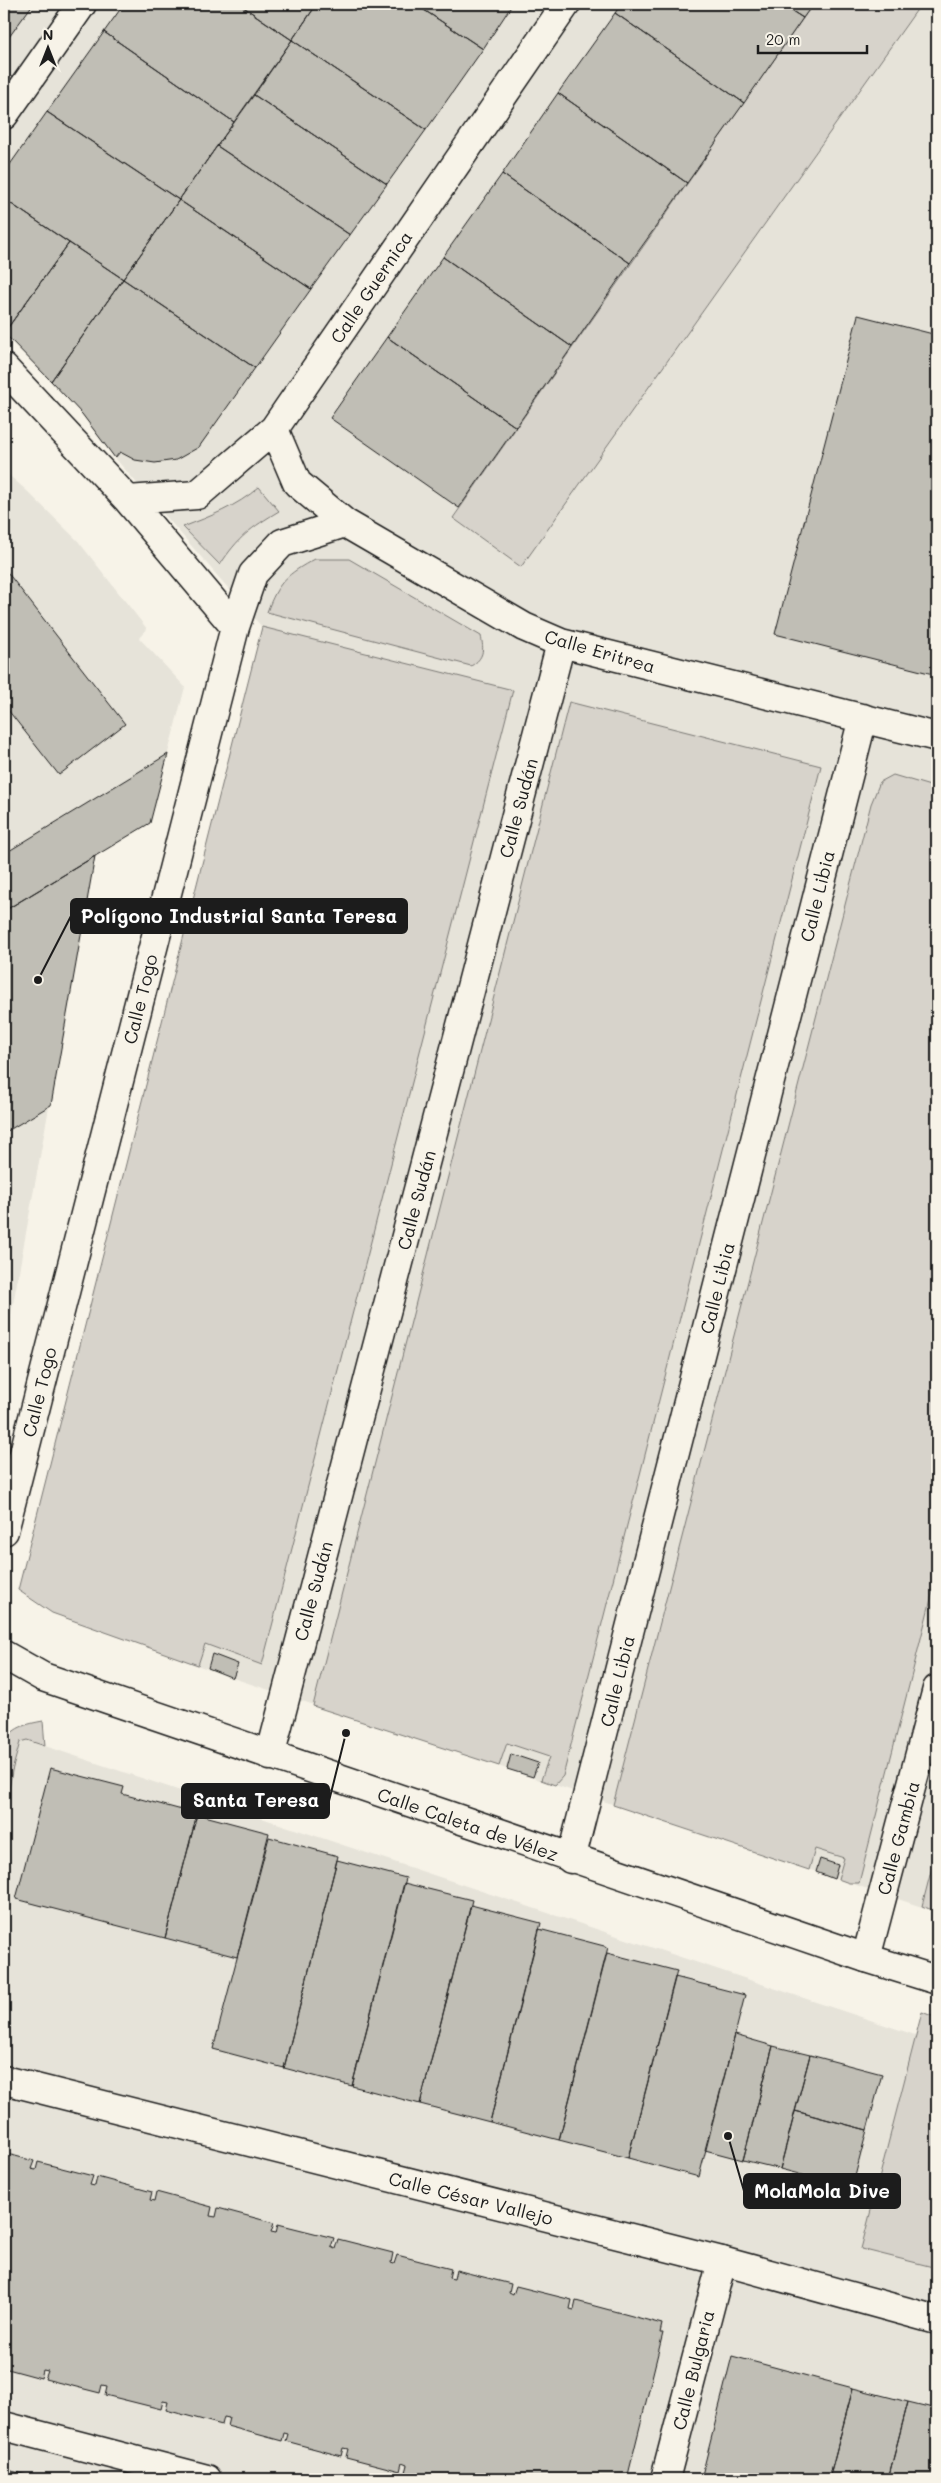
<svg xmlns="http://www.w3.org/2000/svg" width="941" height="2483" font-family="Mali,sans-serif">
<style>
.built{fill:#e6e3d9}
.green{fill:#d7d3cb;stroke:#7a7874}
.building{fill:#c0beb5;stroke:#1c1c1c}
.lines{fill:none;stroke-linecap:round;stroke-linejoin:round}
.street-casing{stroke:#1c1c1c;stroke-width:31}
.secondary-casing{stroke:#1c1c1c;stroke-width:31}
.street{stroke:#f7f3e8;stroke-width:28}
.secondary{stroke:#f7f3e8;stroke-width:28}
.labels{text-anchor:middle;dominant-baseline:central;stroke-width:4.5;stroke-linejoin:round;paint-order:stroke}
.street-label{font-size:18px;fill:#1c1c1c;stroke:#f7f3e8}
.leader{fill:none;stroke:#1c1c1c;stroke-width:2}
.callout-dot{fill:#1c1c1c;stroke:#f7f3e8;stroke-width:2}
.callout{fill:#1c1c1c;stroke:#1c1c1c;stroke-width:2}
.callout-label{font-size:19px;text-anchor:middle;font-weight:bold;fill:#fff}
</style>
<rect width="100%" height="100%" fill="#f7f3e8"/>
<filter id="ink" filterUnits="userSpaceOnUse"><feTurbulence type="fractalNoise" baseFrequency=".02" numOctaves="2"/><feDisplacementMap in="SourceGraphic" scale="10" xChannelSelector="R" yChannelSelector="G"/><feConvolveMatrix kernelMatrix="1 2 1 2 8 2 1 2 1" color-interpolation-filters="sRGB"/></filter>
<g filter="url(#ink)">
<path class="built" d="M4 4H937V1912L233 1678 52 1613 18 1590 262 627 115 458 82 414 4 333Z
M4 471 26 490 78 541 147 629 139 638 185 687 150 823 95 856 4 1353Z
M43 1721 45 1746 864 2018 915 2035 922 2012 937 2018V2479H4V1744L7 1737 18 1728Z"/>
<path class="green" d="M813 4H921L521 567 453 518Z
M259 487 279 511C251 528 238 537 220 565L183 527C211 516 236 507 259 487Z
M315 559H349L481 636C484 650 484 658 471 666L267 612C278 582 287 574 315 559Z
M262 627 513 690 262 1665 205 1644 198 1665 52 1613 18 1590Z
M569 702 821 766 563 1776 555 1785 541 1780 549 1757 507 1743 499 1766 313 1706Z
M893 775 937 788V1575L859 1883H849L838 1879 844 1858 815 1849 809 1870 613 1805 871 804 880 782Z
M43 1721 45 1746 27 1740 20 1742 12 1771 4 1821V1744C11 1727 27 1724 43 1721Z
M937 1848V1912L922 1906Z
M922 2012 937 2018V2268L861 2249Z"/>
<path class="building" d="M4 4H33L4 44Z
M124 4H239L292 40 234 122 104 32Z
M239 4H317L292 40Z
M317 4H415L483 49 426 130 292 40Z
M415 4H511L512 5 483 49Z
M621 4H781L803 18 744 103 615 13Z
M781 4H813L803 18Z
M615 13 744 103 687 183 558 93Z
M104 32 234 122 179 200 47 112Z
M292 40 426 130 387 184 254 95Z
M558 93 687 183 630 263 502 174Z
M254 95 387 184 350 235 217 146Z
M47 112 179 200 123 279 4 199V173Z
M217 146 350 235 311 289 179 200Z
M502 174 630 263 572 347 443 257Z
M4 199 69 243 4 333Z
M179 200 311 289 255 368 123 279Z
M69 243 123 279 51 381 4 333Z
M443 257 572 347 516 427 387 337Z
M123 279 255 368 199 447 176 460 155 463 135 460 120 452 115 458 82 414 51 381Z
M858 315 937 335V675L775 634Z
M387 337 516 427 459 508 330 418Z
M4 568 125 724 59 775 4 705Z
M168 754 150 823 4 911V854Z
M95 856 51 1105 4 1133V911Z
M212 1654 238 1664 233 1678 208 1668Z
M511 1754 538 1763 533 1777 507 1769Z
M50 1768 124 1787 122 1794 197 1814 165 1938 16 1899Z
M197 1814 269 1833 237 1957 165 1938Z
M269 1837 338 1856 284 2068 213 2049Z
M820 1859 838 1865 834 1879 816 1872Z
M337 1860 406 1878 352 2086 284 2068Z
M404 1883 472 1900 420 2104 352 2086Z
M471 1905 541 1923 490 2122 420 2104Z
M539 1929 608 1947 559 2140 490 2122Z
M607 1953 677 1971 628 2158 559 2140Z
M675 1977 745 1995 699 2177 628 2158Z
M735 2035 773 2046 743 2160 705 2150Z
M773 2046 810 2055 780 2169 743 2160Z
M810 2055 882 2074 867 2130 795 2111Z
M795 2111 867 2130 852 2188 780 2169Z
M4 2153 34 2161 31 2169 36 2170 38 2162 93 2176 90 2185 95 2186 97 2177 152 2192 150 2200 154 2201 156 2192 212 2207 210 2216 216 2217 218 2208 274 2223 271 2232 276 2233 278 2224 334 2238 331 2247 335 2249 338 2239 393 2253 391 2263 394 2264 397 2255 451 2269 449 2278 454 2279 456 2270 511 2284 509 2293 513 2295 516 2286 572 2300 570 2309 574 2310 576 2301 662 2324 660 2333H663L627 2479H432L405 2472 407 2465 402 2463 400 2471 346 2457 348 2449 343 2448 341 2456 286 2441 288 2434 284 2433 282 2441 227 2426 229 2418 224 2417 222 2425 166 2410 168 2402 163 2401 161 2409 105 2395 107 2386 102 2385 100 2393 45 2379 48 2371 43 2370 41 2378 4 2368Z
M732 2356 853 2388 829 2479H701Z
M853 2388 908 2402 888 2479H829Z
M908 2402 937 2409V2479H888Z
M4 2469 27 2475 26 2479H4Z"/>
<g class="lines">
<g class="street-casing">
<path id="street" d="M4 115 82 4
M4 368 128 500 197 495 274 429 566 4
M274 429 297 483 345 523 524 627 561 643 937 737
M128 500 235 627
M4 1531 235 627 253 574 282 543 345 523
M270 1756 561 643
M571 1859 863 718
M866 1958 937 1689
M4 2426 207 2479
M665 2479 722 2261"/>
</g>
<g class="secondary-casing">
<path id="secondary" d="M4 1655 43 1677 866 1958 937 1980
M4 2080 722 2261 937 2320"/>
</g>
<use href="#street" class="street"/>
<use href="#secondary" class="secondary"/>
</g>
</g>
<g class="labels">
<g class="street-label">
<text transform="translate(371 287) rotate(-56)">Calle Guernica</text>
<text transform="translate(600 651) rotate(16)">Calle Eritrea</text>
<text transform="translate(518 808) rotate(-75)">Calle Sudán</text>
<text transform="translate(817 896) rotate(-76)">Calle Libia</text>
<text transform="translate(140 999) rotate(-76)">Calle Togo</text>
<text transform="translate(416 1200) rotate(-75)">Calle Sudán</text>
<text transform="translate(717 1288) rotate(-76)">Calle Libia</text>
<text transform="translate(39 1392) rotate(-76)">Calle Togo</text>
<text transform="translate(313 1591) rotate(-75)">Calle Sudán</text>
<text transform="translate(617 1681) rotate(-76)">Calle Libia</text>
<text transform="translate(468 1824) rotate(19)">Calle Caleta de Vélez</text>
<text transform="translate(898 1838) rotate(-75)">Calle Gambia</text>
<text transform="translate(471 2198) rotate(14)">Calle César Vallejo</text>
<text transform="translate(693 2370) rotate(-76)">Calle Bulgaria</text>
</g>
</g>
<path class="leader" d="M38 980L71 916M346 1733L329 1801M728 2136L744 2191"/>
<g class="callout-dot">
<circle cx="38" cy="980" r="5"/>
<circle cx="346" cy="1733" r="5"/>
<circle cx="728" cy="2136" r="5"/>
</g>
<g class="callout">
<rect x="71" y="899" width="336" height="34" rx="5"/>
<rect x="182" y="1784" width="147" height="34" rx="5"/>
<rect x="744" y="2174" width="156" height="34" rx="5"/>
</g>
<g class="callout-label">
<text x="239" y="923">Polígono Industrial Santa Teresa</text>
<text x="256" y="1807">Santa Teresa</text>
<text x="822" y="2198">MolaMola Dive</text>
</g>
<rect width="941" height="2483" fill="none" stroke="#f7f3e8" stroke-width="20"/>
<rect x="10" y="10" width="921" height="2463" fill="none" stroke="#1c1c1c" stroke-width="2" filter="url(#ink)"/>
<g transform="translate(48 48)" stroke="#f7f3e8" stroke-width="4" paint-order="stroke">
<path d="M0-4L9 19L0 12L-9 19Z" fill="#1c1c1c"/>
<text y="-8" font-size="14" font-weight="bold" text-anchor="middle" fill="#1c1c1c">N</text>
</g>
<path d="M758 45v8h109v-8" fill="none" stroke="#1c1c1c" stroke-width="2.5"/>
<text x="766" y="45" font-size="15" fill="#1c1c1c" stroke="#f7f3e8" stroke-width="4" paint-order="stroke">20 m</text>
</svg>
